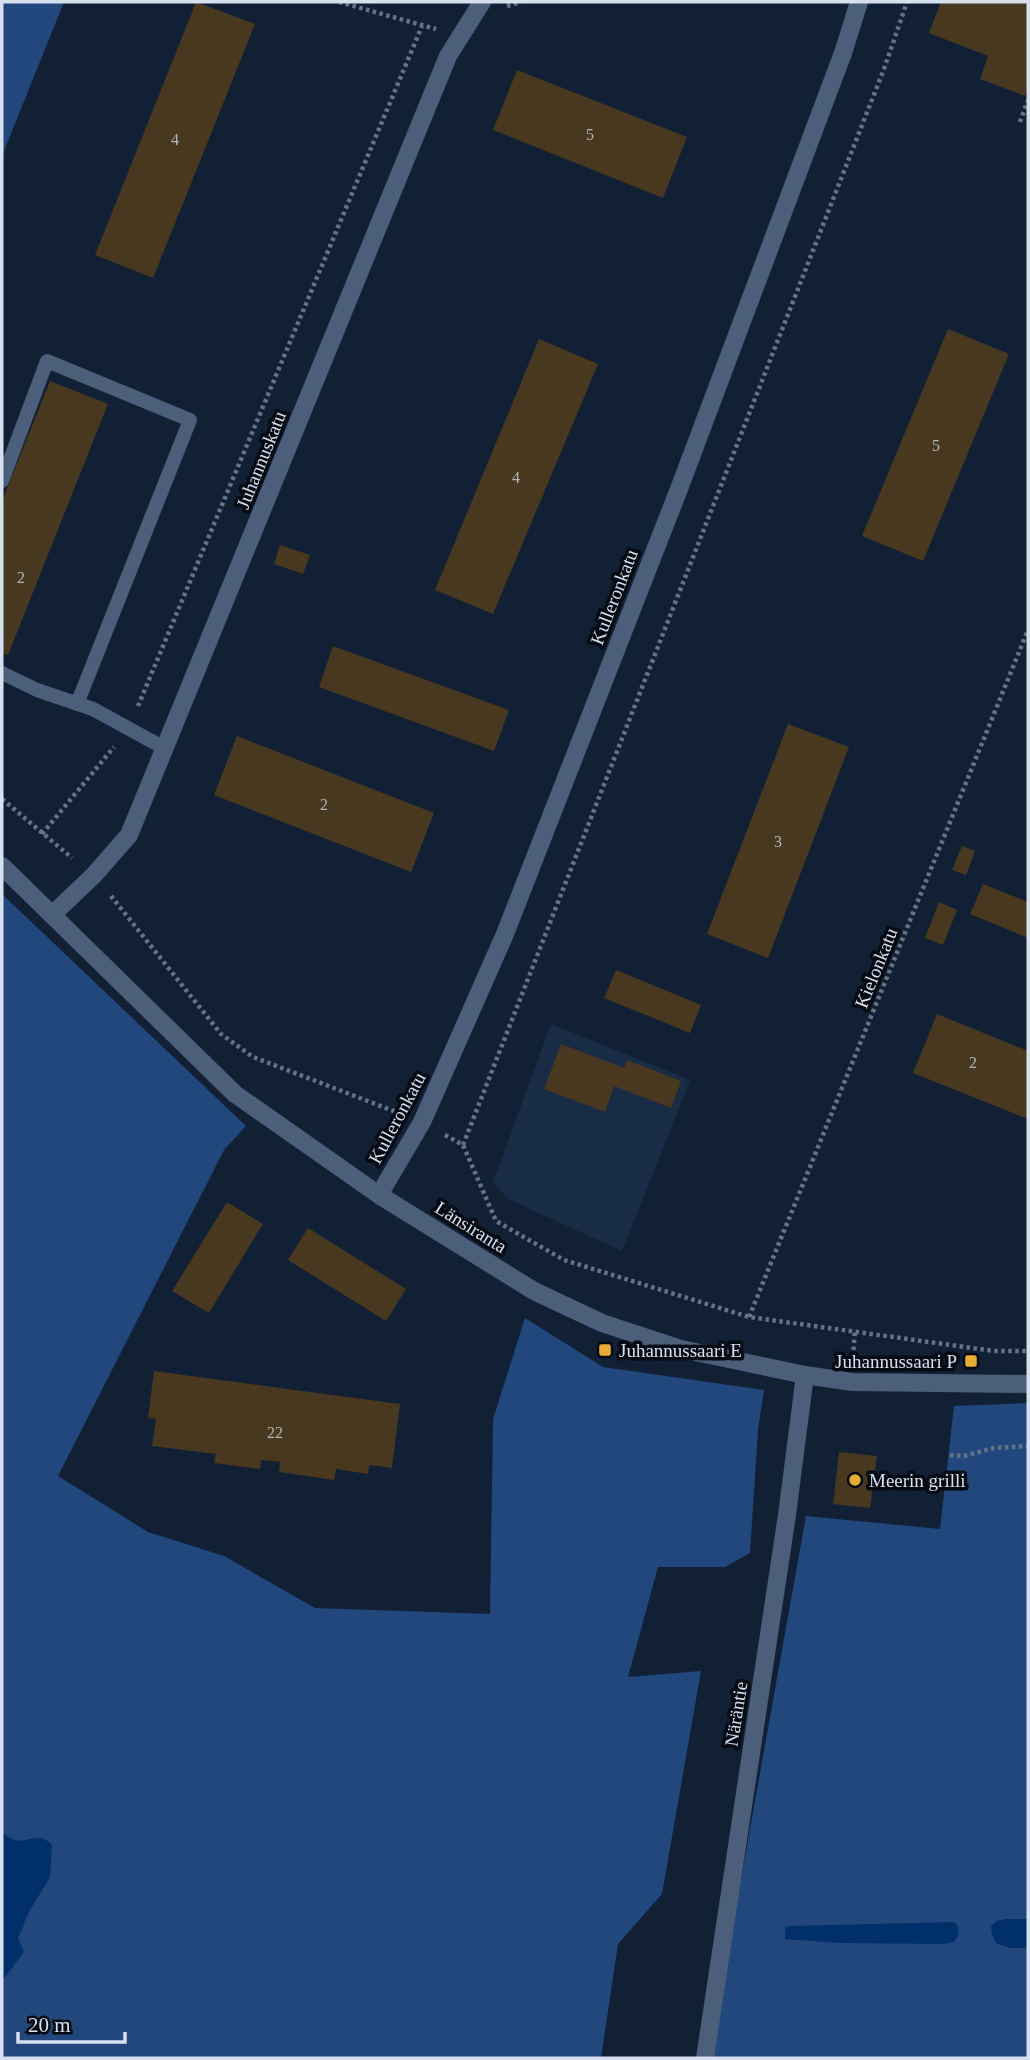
<svg xmlns="http://www.w3.org/2000/svg" width="1030" height="2060" font-family="'Times New Roman',serif">
<style>
.built{fill:#192c45}
.green{fill:#21477c}
.water{fill:#012f69}
.building{fill:#47381f}
.lines{fill:none;stroke-linecap:round;stroke-linejoin:round}
.path{stroke:#667285;stroke-width:4.5;stroke-dasharray:3.5 3.5;stroke-linecap:butt}
.service{stroke:#4b5e7a;stroke-width:14}
.minor{stroke:#4b5e7a;stroke-width:18}
.tertiary{stroke:#4b5e7a;stroke-width:18}
.poi-dot{fill:#e9ab38;stroke:#050a13;stroke-width:2.5}
.labels{text-anchor:middle;dominant-baseline:central;stroke-width:7;stroke-linejoin:round;paint-order:stroke}
.number-label{font-size:16px;fill:#b2b6bb}
.street-label{font-size:19px;fill:#d6e0ef;stroke:#050a13}
.poi-label{font-size:19px;fill:#d6e0ef;stroke:#050a13;text-anchor:start}
</style>
<rect width="100%" height="100%" fill="#122035"/>
<path class="built" d="M551 1024 690 1080 622 1251 508 1199 493 1182Z"/>
<path class="green" d="M2 2H64L2 156Z
M2 894 246 1126 224 1150 58 1476 148 1532 224 1556 315 1608 490 1614 493 1419 525 1318 603 1367 764 1390 758 1430 750 1553 725 1567H658L628 1677 701 1671 662 1894 618 1944 601 2058H2Z
M1028 1403V1919H1006L1010 1948 1028 1947V2058H709L806 1516 940 1529 954 1406Z"/>
<path class="water" d="M2 1831C22 1854 35 1826 52 1845L50 1877 29 1912 18 1938 24 1952 2 1981Z
M1006 1919H1028V1947L1010 1948 996 1943 992 1935 991 1926 997 1921Z
M955 1922C960 1929 960 1935 954 1942L944 1944 839 1943 785 1939V1927L791 1926Z"/>
<path class="building" d="M196 2 255 24 153 278 95 255Z
M941 2H1028V87L1025 96 980 79 988 56 929 33Z
M517 70 687 137 663 198 493 130Z
M948 329 1009 354 923 561 862 536Z
M539 339 598 364 493 614 435 590Z
M50 381 108 404 8 655 2 653V501Z
M280 545 310 555 303 574 274 564Z
M333 646 509 710 494 751 319 687Z
M788 724 849 747 768 958 707 934Z
M237 736 434 813 411 872 214 795Z
M962 846 975 851 966 875 952 870Z
M983 884 1028 902V938L970 914Z
M939 902 957 910 943 945 925 938Z
M616 970 701 1005 690 1033 604 998Z
M937 1014 1028 1051V1119L913 1073Z
M561 1044 624 1068 627 1060 681 1081 671 1108 614 1086 605 1112 544 1089Z
M227 1202 263 1224 209 1313 172 1291Z
M308 1228 406 1289 386 1321 288 1260Z
M154 1371 400 1404 392 1468 369 1465 368 1474 336 1469 334 1480 279 1472 280 1462 261 1460 260 1469 214 1463 216 1454 152 1446 156 1419 148 1418Z
M839 1452 877 1456 870 1508 833 1504Z"/>
<g class="lines">
<path class="path" d="M339 2 436 29
M507 6 521 2
M1020 122 1028 100
M138 706 422 26
M2 799 72 858
M42 834 114 747
M111 896 221 1034 253 1057 399 1113
M445 1135 463 1145 496 1221 564 1260 749 1317 994 1351H1028
M463 1145 884 69 907 2
M749 1317 1028 630
M853 1357 855 1330
M950 1455 964 1456 994 1448 1028 1446"/>
<path class="service" d="M2 481 47 361 190 420 77 704
M2 673 37 690 93 709 166 749"/>
<path class="minor" d="M52 915 94 875 129 835 448 56 482 2
M379 1195 422 1122 505 934 679 489 843 53 859 2
M705 2058 787 1515 805 1375"/>
<path class="tertiary" d="M2 866 235 1094 379 1195 534 1291 602 1323 681 1349 805 1375 852 1382 1028 1384"/>
</g>
<g class="poi-dot">
<rect x="598" y="1343" width="14" height="14" rx="3.5"/>
<rect x="964" y="1354" width="14" height="14" rx="3.5"/>
<circle cx="855" cy="1480" r="7"/>
</g>
<g class="labels">
<g class="number-label">
<text x="590" y="134">5</text>
<text x="175" y="139">4</text>
<text x="936" y="445">5</text>
<text x="516" y="477">4</text>
<text x="21" y="577">2</text>
<text x="324" y="804">2</text>
<text x="778" y="841">3</text>
<text x="973" y="1062">2</text>
<text x="275" y="1432">22</text>
</g>
<g class="street-label">
<text transform="translate(261 460) rotate(-68)">Juhannuskatu</text>
<text transform="translate(614 597) rotate(-69)">Kulleronkatu</text>
<text transform="translate(876 968) rotate(-68)">Kielonkatu</text>
<text transform="translate(397 1118) rotate(-62)">Kulleronkatu</text>
<text transform="translate(471 1227) rotate(32)">Länsiranta</text>
<text transform="translate(736 1714) rotate(-81)">Näräntie</text>
</g>
<g class="poi-label">
<text x="619" y="1350">Juhannussaari E</text>
<text x="957" y="1361" text-anchor="end">Juhannussaari P</text>
<text x="869" y="1480">Meerin grilli</text>
</g>
</g>
<rect width="1030" height="2060" fill="none" stroke="#d6e0ef" stroke-width="7"/>
<path d="M18 2032v10h107v-10" fill="none" stroke="#d6e0ef" stroke-width="3.5"/>
<text x="28" y="2032" font-size="21" fill="#d6e0ef" stroke="#050a13" stroke-width="5" paint-order="stroke">20 m</text>
</svg>
